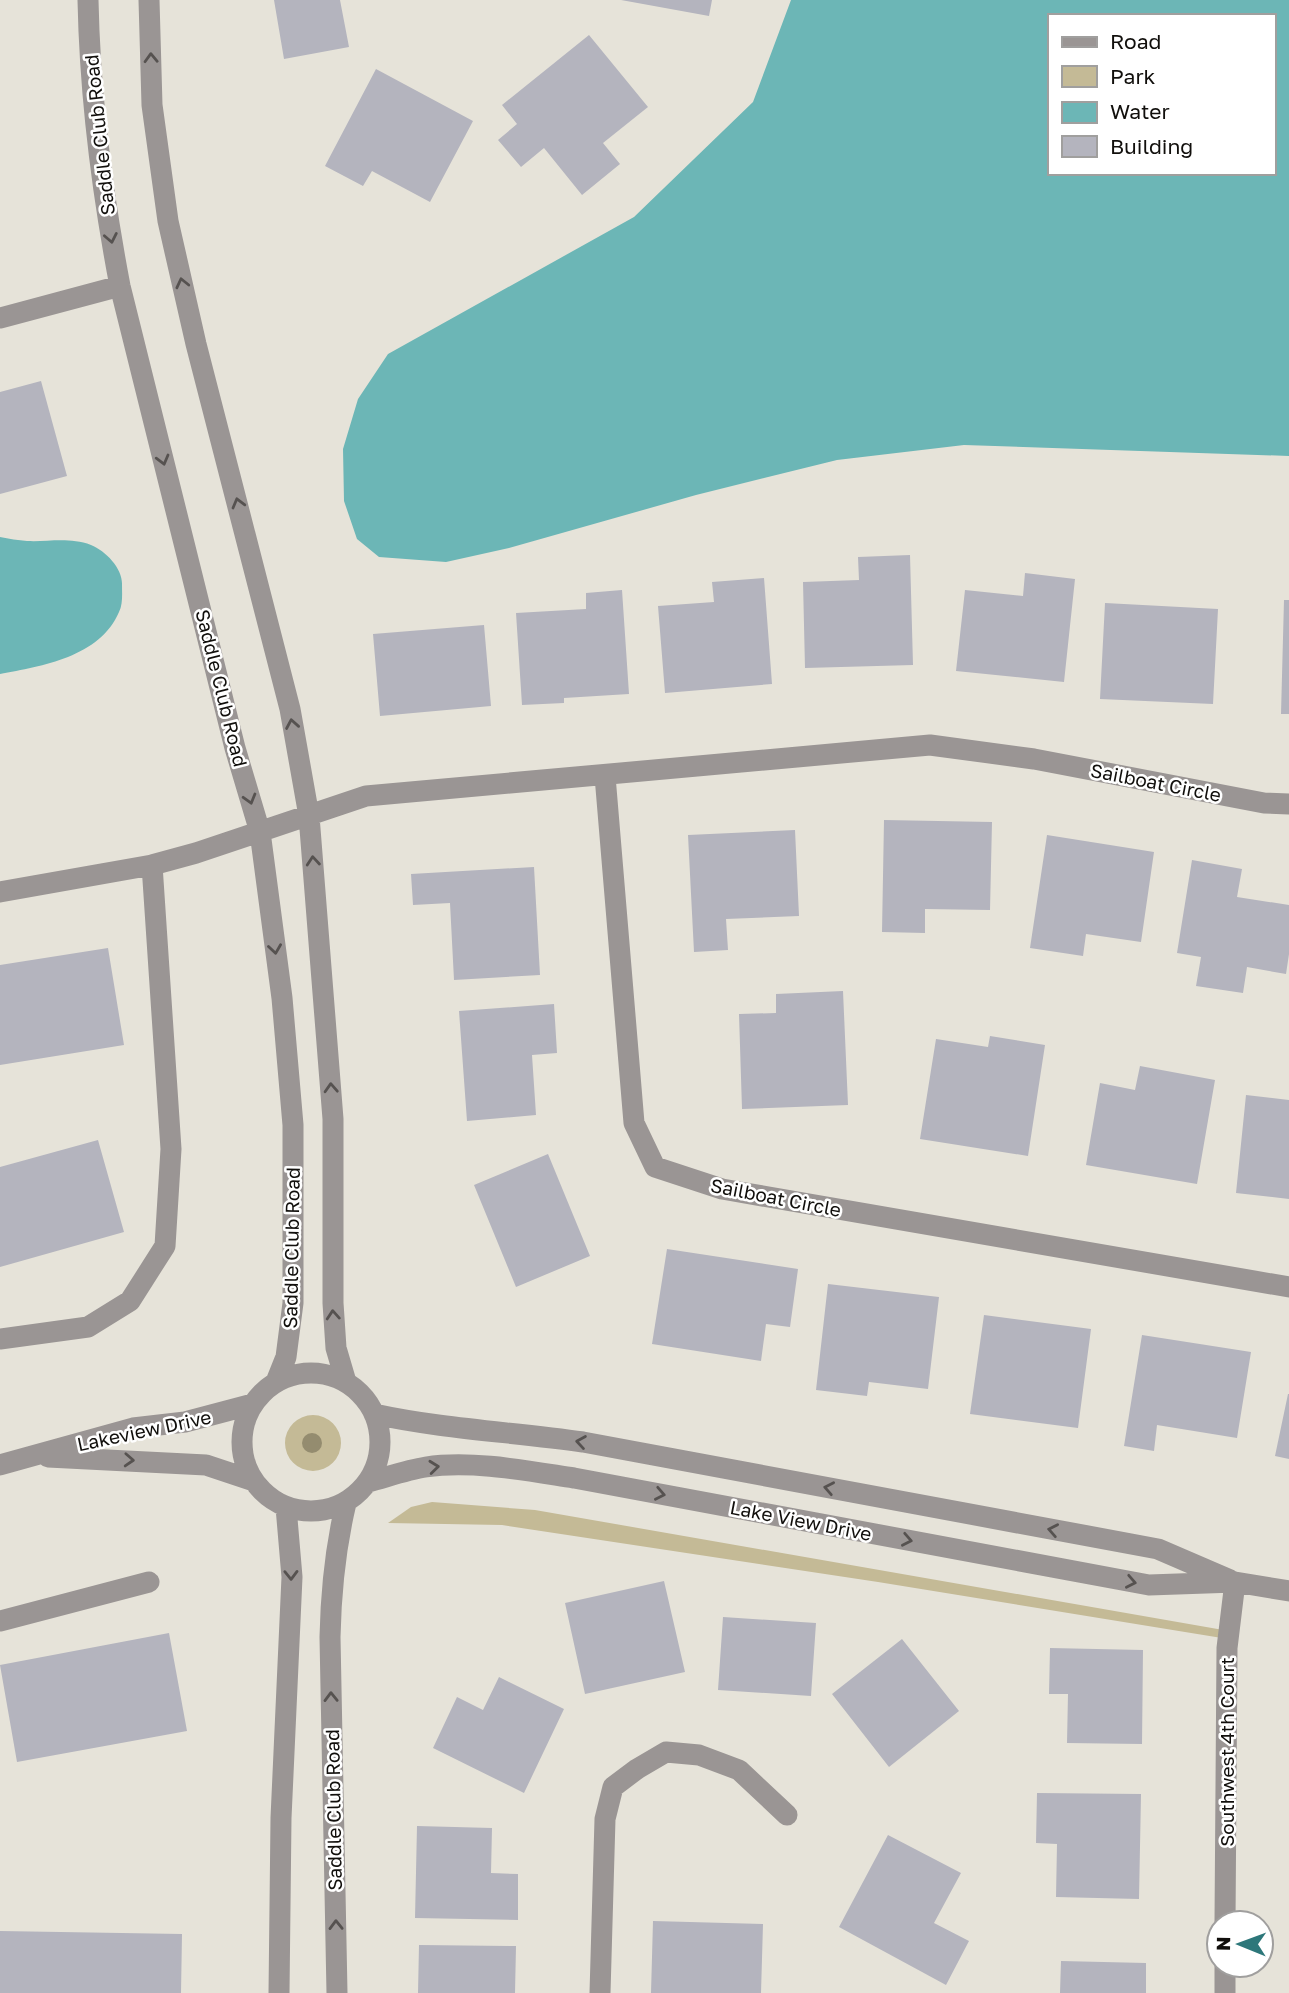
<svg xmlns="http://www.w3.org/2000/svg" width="1289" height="1993" font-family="'Golos Text',sans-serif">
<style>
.green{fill:#c4ba96}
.water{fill:#6cb6b6;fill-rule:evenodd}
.building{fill:#b4b4be}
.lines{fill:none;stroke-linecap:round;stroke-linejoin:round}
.minor{stroke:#9a9594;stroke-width:21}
.tree{fill:#948c6f}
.oneway{stroke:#565250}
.labels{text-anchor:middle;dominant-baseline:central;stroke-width:5;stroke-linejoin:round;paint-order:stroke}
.street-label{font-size:19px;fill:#110f0c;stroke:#fff}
</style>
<rect width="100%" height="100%" fill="#e6e3d9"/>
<path class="green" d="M285 1443a28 28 0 1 1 56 0a28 28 0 1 1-56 0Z
M432 1502 535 1510 1229 1631 1228 1639 878 1582 502 1525 388 1523 411 1507Z"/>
<path class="water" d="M791 0H1289V456L964 445 837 460 696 495 509 548 446 562 379 557 357 539 344 501 343 449 358 399 388 354 634 217 753 102ZM1049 16H1273V173H1049Z
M0 537C9 539 18 540 27 541 49 542 69 537 91 545 106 551 123 569 122 585 122 594 123 604 119 612 100 657 42 666 0 674Z"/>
<path class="building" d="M274 0H340L349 47 284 59Z
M621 0H712L709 16Z
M589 35 648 107 603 143 620 164 582 195 544 148 521 167 498 140 517 124 502 105Z
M376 69 473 121 430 202 372 171 363 186 325 166Z
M41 381 67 476 0 494V392Z
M910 555 913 665 805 668 803 582 859 580 858 557Z
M1025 573 1075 579 1064 682 956 671 965 590 1023 596Z
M764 578 772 684 665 693 658 606 714 602 712 582Z
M622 590 629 694 564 698V703L522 705 516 613 586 609V593Z
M1284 600H1289V714H1281Z
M1105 603 1218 609 1213 704 1100 699Z
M484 625 491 706 380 716 373 634Z
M884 820 992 822 990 910 925 909V933L882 932Z
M795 830 799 916 726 919 728 950 694 952 688 835Z
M1047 835 1154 852 1141 942 1086 934 1083 956 1030 948Z
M1192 860 1242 869 1237 897 1289 905V954L1286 974 1247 967 1243 993 1196 986 1201 957 1177 953Z
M534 867 540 975 454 980 450 903 413 905 411 874Z
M108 948 124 1045 0 1065V965Z
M843 991 848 1105 742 1109 739 1014 776 1013V994Z
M554 1004 557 1053 532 1055 536 1115 467 1121 459 1011Z
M990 1036 1045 1045 1028 1156 920 1139 936 1039 988 1047Z
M1140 1066 1215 1080 1197 1184 1086 1165 1100 1083 1135 1090Z
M1246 1095 1289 1100V1199L1236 1193Z
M98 1140 124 1232 0 1267V1167Z
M548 1154 590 1256 516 1287 474 1185Z
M667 1249 798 1269 790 1327 766 1324 761 1361 652 1344Z
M828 1284 939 1297 928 1389 869 1382 867 1396 816 1390Z
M984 1315 1091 1329 1078 1428 970 1414Z
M1142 1335 1251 1352 1237 1438 1157 1425 1154 1451 1124 1446Z
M1288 1394H1289V1459L1275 1456Z
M664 1581 685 1672 585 1694 565 1603Z
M723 1617 816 1623 811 1696 718 1690Z
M169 1633 187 1731 17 1762 0 1665Z
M902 1639 959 1711 889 1767 832 1694Z
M1050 1648 1143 1650 1142 1744 1067 1743 1068 1694H1049Z
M499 1677 564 1709 524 1793 433 1748 457 1697 483 1710Z
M1037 1793 1141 1794 1139 1899 1056 1897 1057 1844 1036 1843Z
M417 1826 492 1828 491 1873 518 1874V1920L415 1918Z
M888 1835 961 1873 934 1923 969 1941 946 1985 839 1927Z
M653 1921 763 1924 761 1993H651Z
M0 1931 182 1934 181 1993H0Z
M419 1945 516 1946 515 1993H418Z
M1061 1961 1146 1963V1993H1060Z"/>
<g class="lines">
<path class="minor" d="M88 0C90 97 102 192 120 286L235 748 260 832 282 998 293 1125V1303L286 1357 276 1382
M149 0 152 105 168 221 196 344 290 709 309 816 333 1119V1303L336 1348 346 1382
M0 318 120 286
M605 776 634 1123 655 1167 722 1189 1289 1287
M0 892 152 865 196 853 366 796 930 745 1034 759 1264 803 1289 804
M0 1339 88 1327 130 1301 165 1246 171 1149 152 865
M242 1442a69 69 0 1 1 138 0a69 69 0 1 1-138 0Z
M374 1414C443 1429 513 1432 583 1442L1158 1549 1230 1580
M48 1457 206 1465 254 1481
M0 1465 133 1428 185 1422 253 1404
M368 1482C387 1477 407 1470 426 1467 472 1460 528 1471 574 1478L1149 1585 1235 1582 1289 1591
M0 1621 149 1582
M1225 1923 1227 1648 1235 1582
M279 1993 281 1818 292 1577 286 1507
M337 1993 330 1637C331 1590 335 1549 346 1503
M600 1993 605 1819 613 1787 637 1769 666 1752 699 1755 739 1770 787 1815
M1225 1993V1965"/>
</g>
<circle class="tree" cx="312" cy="1443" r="10"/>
<defs><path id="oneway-chevron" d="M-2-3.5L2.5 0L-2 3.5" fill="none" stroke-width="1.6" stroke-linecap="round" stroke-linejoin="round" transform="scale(1.75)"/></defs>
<g class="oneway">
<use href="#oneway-chevron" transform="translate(151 58) rotate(-92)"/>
<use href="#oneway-chevron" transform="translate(111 238) rotate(79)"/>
<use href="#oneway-chevron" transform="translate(182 283) rotate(-103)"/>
<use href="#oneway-chevron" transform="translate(163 460) rotate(75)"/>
<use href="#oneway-chevron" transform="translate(238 503) rotate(-105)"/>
<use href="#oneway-chevron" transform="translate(292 724) rotate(-100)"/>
<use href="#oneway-chevron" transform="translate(250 799) rotate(74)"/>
<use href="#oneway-chevron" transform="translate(313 861) rotate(-95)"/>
<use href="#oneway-chevron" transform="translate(275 949) rotate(82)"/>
<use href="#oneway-chevron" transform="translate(331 1088) rotate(-93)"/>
<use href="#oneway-chevron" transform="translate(333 1315) rotate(-94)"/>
<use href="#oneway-chevron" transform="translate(581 1442) rotate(-171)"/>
<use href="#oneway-chevron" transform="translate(129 1460) rotate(3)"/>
<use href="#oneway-chevron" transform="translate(434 1467) rotate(-6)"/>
<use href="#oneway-chevron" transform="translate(829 1488) rotate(-169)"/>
<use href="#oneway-chevron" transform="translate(660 1494) rotate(11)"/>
<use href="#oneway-chevron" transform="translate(1053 1530) rotate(-169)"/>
<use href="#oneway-chevron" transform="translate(907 1540) rotate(11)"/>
<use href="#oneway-chevron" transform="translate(291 1575) rotate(89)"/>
<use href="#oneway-chevron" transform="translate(1131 1582) rotate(11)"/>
<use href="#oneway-chevron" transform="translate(331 1697) rotate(-91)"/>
<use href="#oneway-chevron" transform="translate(336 1925) rotate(-91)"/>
</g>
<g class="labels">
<g class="street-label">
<text transform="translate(99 135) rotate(-96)">Saddle Club Road</text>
<text transform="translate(222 688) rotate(76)">Saddle Club Road</text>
<text transform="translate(1156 782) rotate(11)">Sailboat Circle</text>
<text transform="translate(776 1197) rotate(11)">Sailboat Circle</text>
<text transform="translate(291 1248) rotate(-89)">Saddle Club Road</text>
<text transform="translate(144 1430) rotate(-12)">Lakeview Drive</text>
<text transform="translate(801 1520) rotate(11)">Lake View Drive</text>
<text transform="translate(1226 1752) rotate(-90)">Southwest 4th Court</text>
<text transform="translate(333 1810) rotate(-91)">Saddle Club Road</text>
</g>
</g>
<rect x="1048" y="14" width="228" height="161" fill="#ffffff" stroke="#a09f9e" stroke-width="2"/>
<rect x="1062" y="37" width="35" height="10" fill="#9a9594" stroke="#a09f9e" stroke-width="2"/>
<text x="1110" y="49" font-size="21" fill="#110f0c">Road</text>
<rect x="1062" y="66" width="35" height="21" fill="#c4ba96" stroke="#a09f9e" stroke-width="2"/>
<text x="1110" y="84" font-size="21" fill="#110f0c">Park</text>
<rect x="1062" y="102" width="35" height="21" fill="#6cb6b6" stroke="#a09f9e" stroke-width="2"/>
<text x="1110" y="119" font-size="21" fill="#110f0c">Water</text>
<rect x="1062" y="136" width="35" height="21" fill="#b4b4be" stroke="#a09f9e" stroke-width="2"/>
<text x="1110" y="154" font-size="21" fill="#110f0c">Building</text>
<g transform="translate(1240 1944) rotate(271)"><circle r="33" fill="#ffffff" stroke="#a09f9e" stroke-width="2"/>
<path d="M0-5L12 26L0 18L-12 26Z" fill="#2d777a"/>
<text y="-10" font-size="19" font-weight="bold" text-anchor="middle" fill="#110f0c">N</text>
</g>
</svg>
